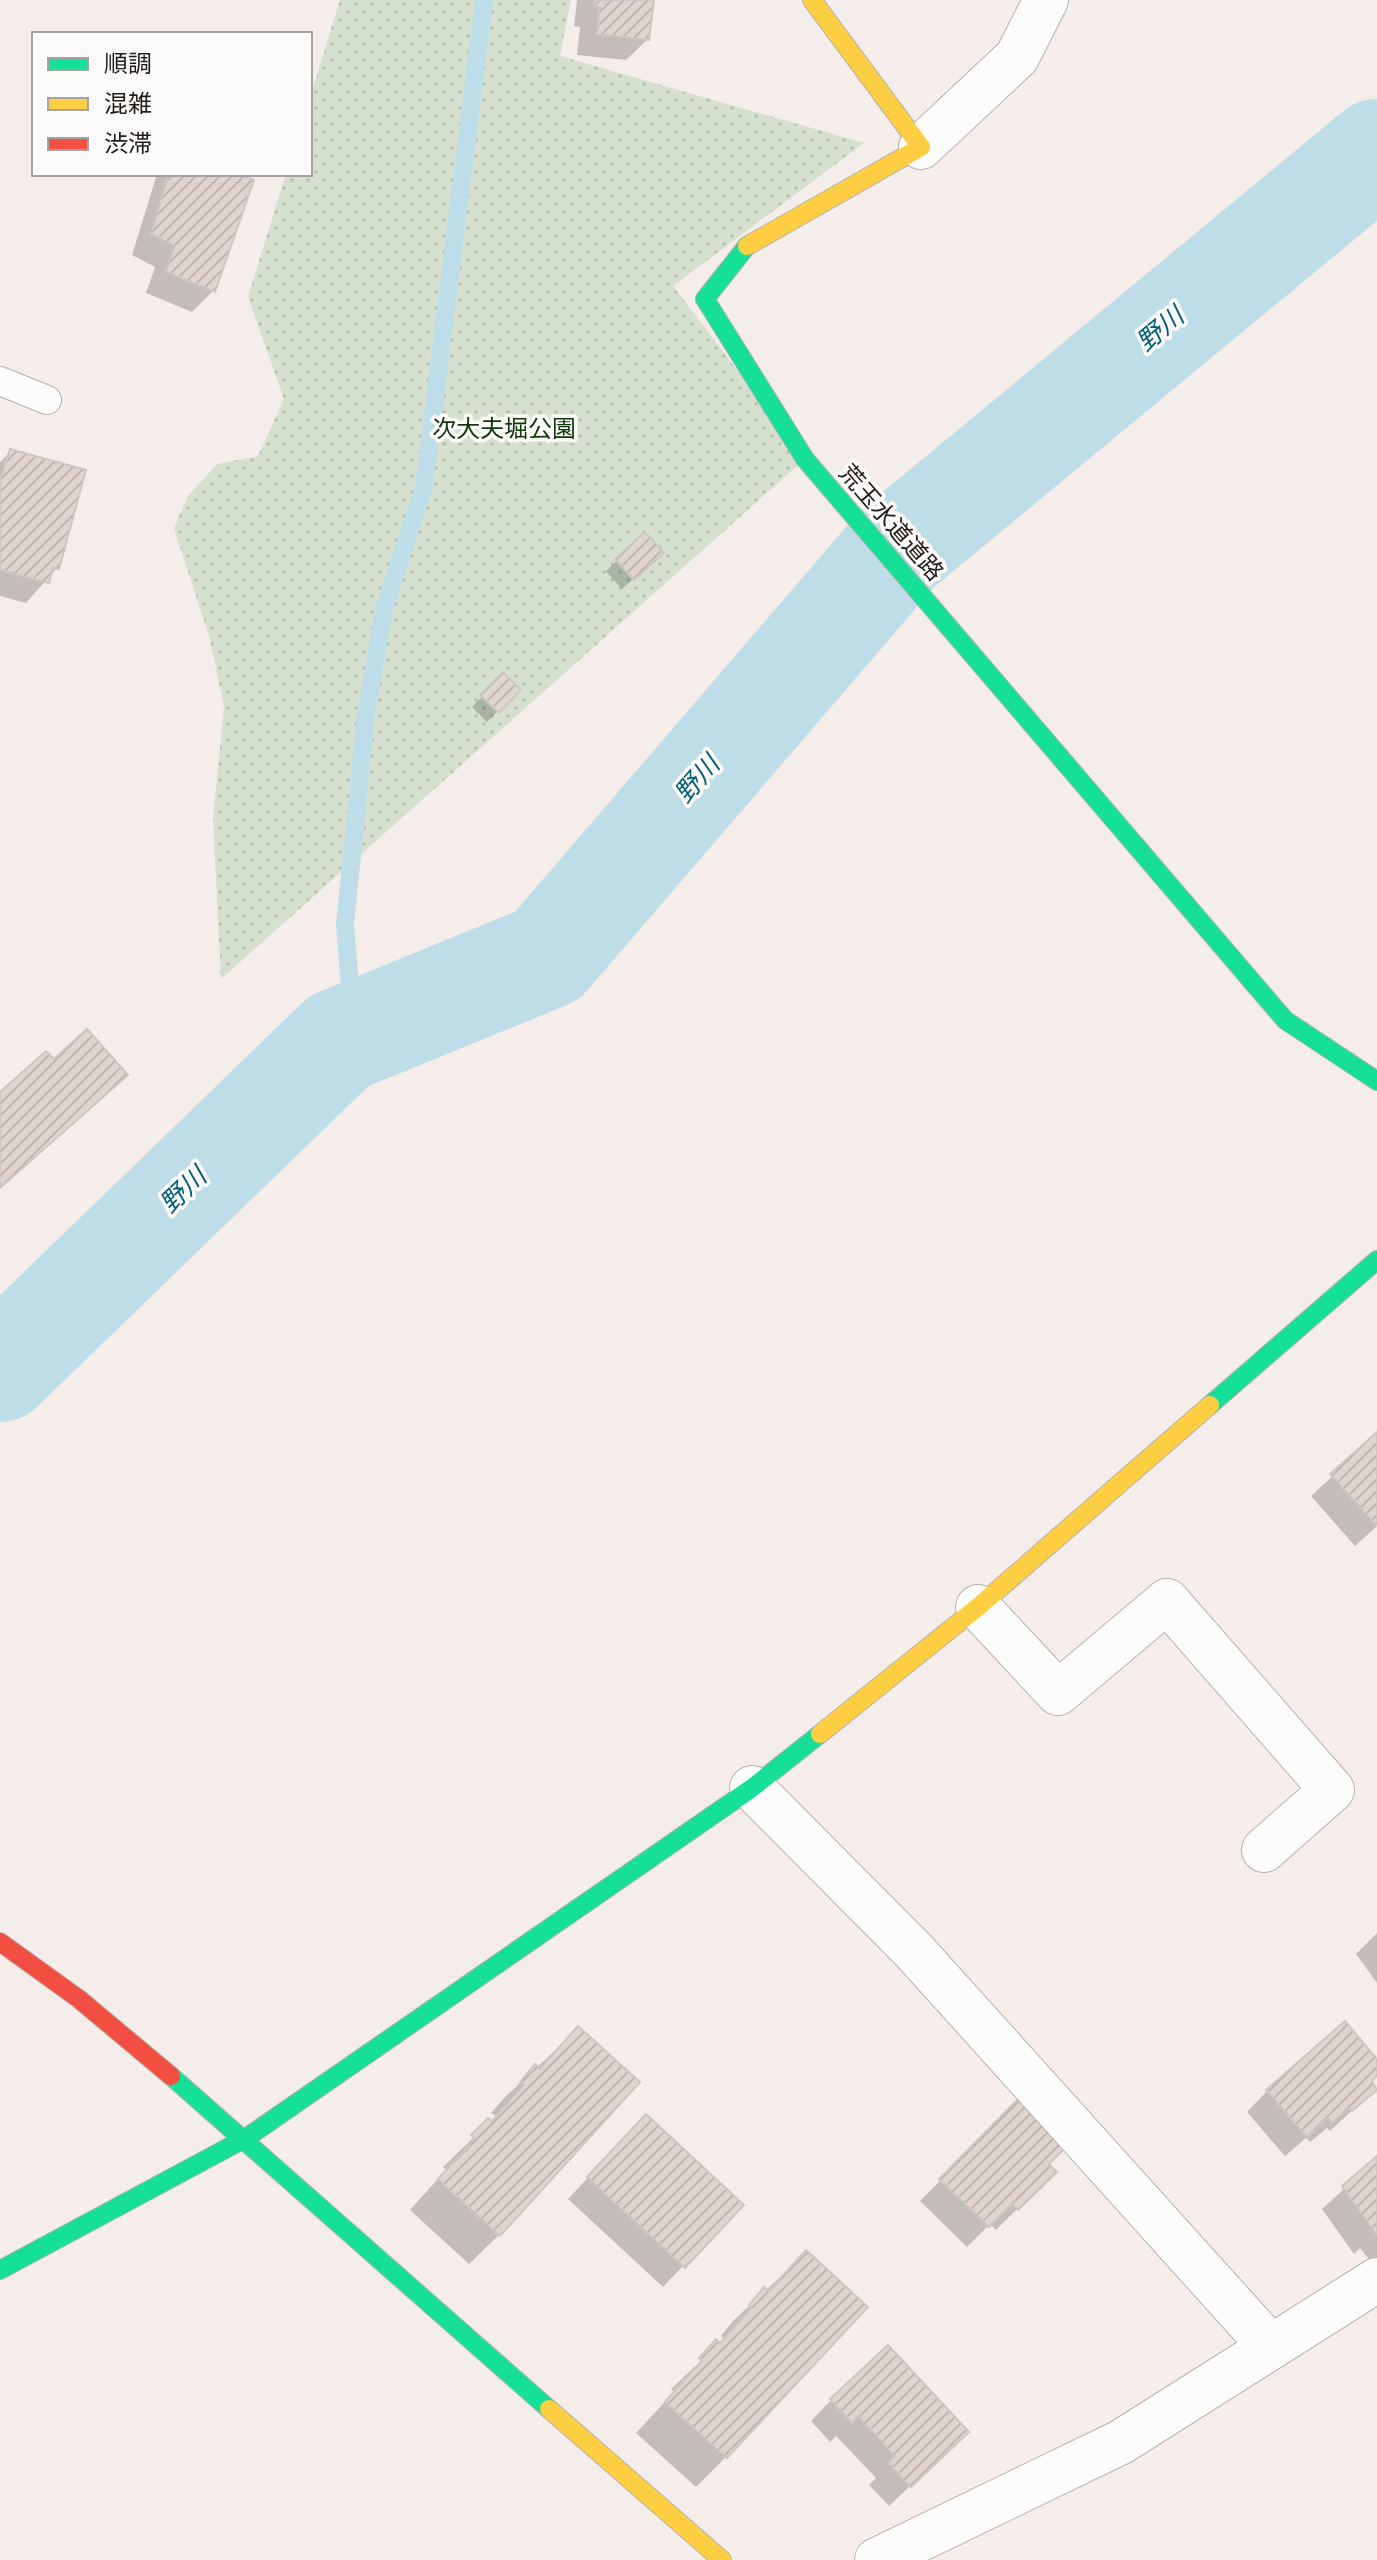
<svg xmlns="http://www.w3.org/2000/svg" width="1377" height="2560" font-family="'Sofia Sans Condensed','Noto Sans JP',sans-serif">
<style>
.park{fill:url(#park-dots)}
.shadow{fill:#0003}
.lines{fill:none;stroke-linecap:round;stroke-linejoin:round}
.stream{stroke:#bedde9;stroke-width:18}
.river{stroke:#bedde9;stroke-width:106}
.building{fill:url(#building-hatch);stroke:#ccc7c4;stroke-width:2}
.lane-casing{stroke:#b8b2af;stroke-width:30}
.street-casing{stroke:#b8b2af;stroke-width:46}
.fast-casing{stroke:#b8b2af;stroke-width:20}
.slow-casing{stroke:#b8b2af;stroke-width:20}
.jam-casing{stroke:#b8b2af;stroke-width:20}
.lane{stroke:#fdfcfc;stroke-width:28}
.street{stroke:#fdfcfc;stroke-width:44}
.fast{stroke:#16e098;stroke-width:18}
.slow{stroke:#ffcf43;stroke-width:18}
.jam{stroke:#f24e42;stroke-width:18}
.labels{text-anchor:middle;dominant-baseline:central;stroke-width:7;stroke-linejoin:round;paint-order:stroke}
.park-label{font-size:24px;fill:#0e370a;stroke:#fdfbfa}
.street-label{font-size:24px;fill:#211d1b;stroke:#fdfbfa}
.water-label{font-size:26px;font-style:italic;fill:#005f79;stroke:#fdfbfa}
</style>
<defs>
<pattern id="park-dots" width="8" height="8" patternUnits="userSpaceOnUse" patternTransform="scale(2)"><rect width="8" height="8" fill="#d5e1ce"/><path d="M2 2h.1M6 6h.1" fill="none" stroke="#b7c1b0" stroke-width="1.8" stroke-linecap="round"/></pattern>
<pattern id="building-hatch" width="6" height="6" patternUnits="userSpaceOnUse" patternTransform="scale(2)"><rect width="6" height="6" fill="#e0d5ce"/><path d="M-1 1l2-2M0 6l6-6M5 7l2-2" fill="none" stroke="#c0b6b0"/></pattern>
</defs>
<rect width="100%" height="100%" fill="#f4ede9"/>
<path class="park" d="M340 0H571L560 56 864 143 673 286 805 459 221 979 213 819 224 707 210 639 174 528 188 496 217 464 258 456 284 399 248 297 286 174H310V98Z"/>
<path class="shadow" d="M577 0H652L648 39 626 60 577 55 580 27 574 26Z
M157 174H231L213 291 192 312 146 293 155 267 132 255Z
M11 451 57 568 26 603 0 596V462Z
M645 535 651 563 622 589 606 571Z
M503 675 518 690 487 722 472 707Z
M1377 1435V1526L1355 1546 1311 1496Z
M1377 1933V1983L1356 1954Z
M578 2029 499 2235 469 2264 410 2210 446 2170 443 2167 496 2116 491 2113 505 2097Z
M1377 2062V2074L1370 2081 1376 2088 1330 2131 1327 2128 1310 2142 1306 2138 1285 2156 1247 2112 1267 2091Z
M1023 2097 1046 2164 1054 2172 996 2230 990 2224 967 2247 920 2201Z
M626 2137 683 2266 663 2287 568 2199Z
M1377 2159V2265L1375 2267 1360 2248 1354 2254 1322 2209Z
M806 2253 726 2457 696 2487 636 2433 674 2392 671 2389 724 2339 721 2336 734 2320Z
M831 2400 946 2452 889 2506 869 2485 876 2478 836 2436 830 2442 811 2421Z"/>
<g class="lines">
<path class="stream" d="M354 1035 345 925 366 714 384 609 424 487 484 0"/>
<path class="river" d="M0 1369 339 1041 547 956 897 549 1377 152"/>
</g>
<path class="building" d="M594 0H654L649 40 597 34 600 7 594 6Z
M169 174H238L254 180 215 292 166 272 175 246 151 234Z
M10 449 86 470 59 569 53 568 49 583 0 570V481Z
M645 532 664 553 634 580 615 559Z
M503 672 521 690 499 713 480 695Z
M87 1029 128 1075 0 1188V1092L46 1051 54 1059Z
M1377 1432V1526L1330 1474Z
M1345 2021 1377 2059V2076L1372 2081 1377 2090 1352 2111 1349 2108 1332 2123 1328 2118 1307 2137 1266 2090Z
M578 2026 640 2082 500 2236 438 2179 475 2139 471 2135 488 2118 492 2121 524 2085 520 2082 535 2064 540 2069Z
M1023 2094 1072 2141 1049 2164 1057 2172 1018 2210 1012 2204 989 2227 939 2179Z
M646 2114 744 2205 685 2268 587 2177Z
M1377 2156V2233L1376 2234 1342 2186Z
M806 2250 868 2307 727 2458 665 2402 702 2361 699 2358 716 2339 720 2343 752 2308 749 2305 764 2287 769 2291Z
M888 2345 969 2432 911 2487 888 2463 895 2456 858 2416 852 2423 830 2399Z"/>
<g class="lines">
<g class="lane-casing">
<path id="lane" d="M0 381 47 400"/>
</g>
<g class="street-casing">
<path id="street" d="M921 147 1017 57 1046 0
M978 1607 1058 1693 1167 1601 1332 1790 1264 1850
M752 1788 914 1951 1270 2346
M877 2560 1121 2442 1377 2280"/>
</g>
<g class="fast-casing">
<path id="fast" d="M747 246 705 299 805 459 1285 1020 1377 1081
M1210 1405 1377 1260
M171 2076 549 2409
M0 2270 246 2138 752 1788 820 1734"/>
</g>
<g class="slow-casing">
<path id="slow" d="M747 246 921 147 812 0
M820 1734 978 1607 1210 1405
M549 2409 722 2560"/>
</g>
<g class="jam-casing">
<path id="jam" d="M0 1942 79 1999 171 2076"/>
</g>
<use href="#lane" class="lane"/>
<use href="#street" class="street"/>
<use href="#fast" class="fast"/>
<use href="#slow" class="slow"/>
<use href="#jam" class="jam"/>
</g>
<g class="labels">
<g class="park-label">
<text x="504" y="429">次大夫堀公園</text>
</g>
<g class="street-label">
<text transform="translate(891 523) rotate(49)">荒玉水道道路</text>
</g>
<g class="water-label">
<text transform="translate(1161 330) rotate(-40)">野川</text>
<text transform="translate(698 780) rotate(-49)">野川</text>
<text transform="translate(184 1191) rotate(-44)">野川</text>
</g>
</g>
<rect x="32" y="32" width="280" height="144" fill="#fdfbfa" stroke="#a5a2a1" stroke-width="2"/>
<rect x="48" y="58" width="40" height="12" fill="#16e098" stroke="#a5a2a1" stroke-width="2"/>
<text x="104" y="72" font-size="24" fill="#211d1b">順調</text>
<rect x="48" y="98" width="40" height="12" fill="#ffcf43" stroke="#a5a2a1" stroke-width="2"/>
<text x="104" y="112" font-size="24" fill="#211d1b">混雑</text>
<rect x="48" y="138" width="40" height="12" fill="#f24e42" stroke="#a5a2a1" stroke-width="2"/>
<text x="104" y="152" font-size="24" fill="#211d1b">渋滞</text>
</svg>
